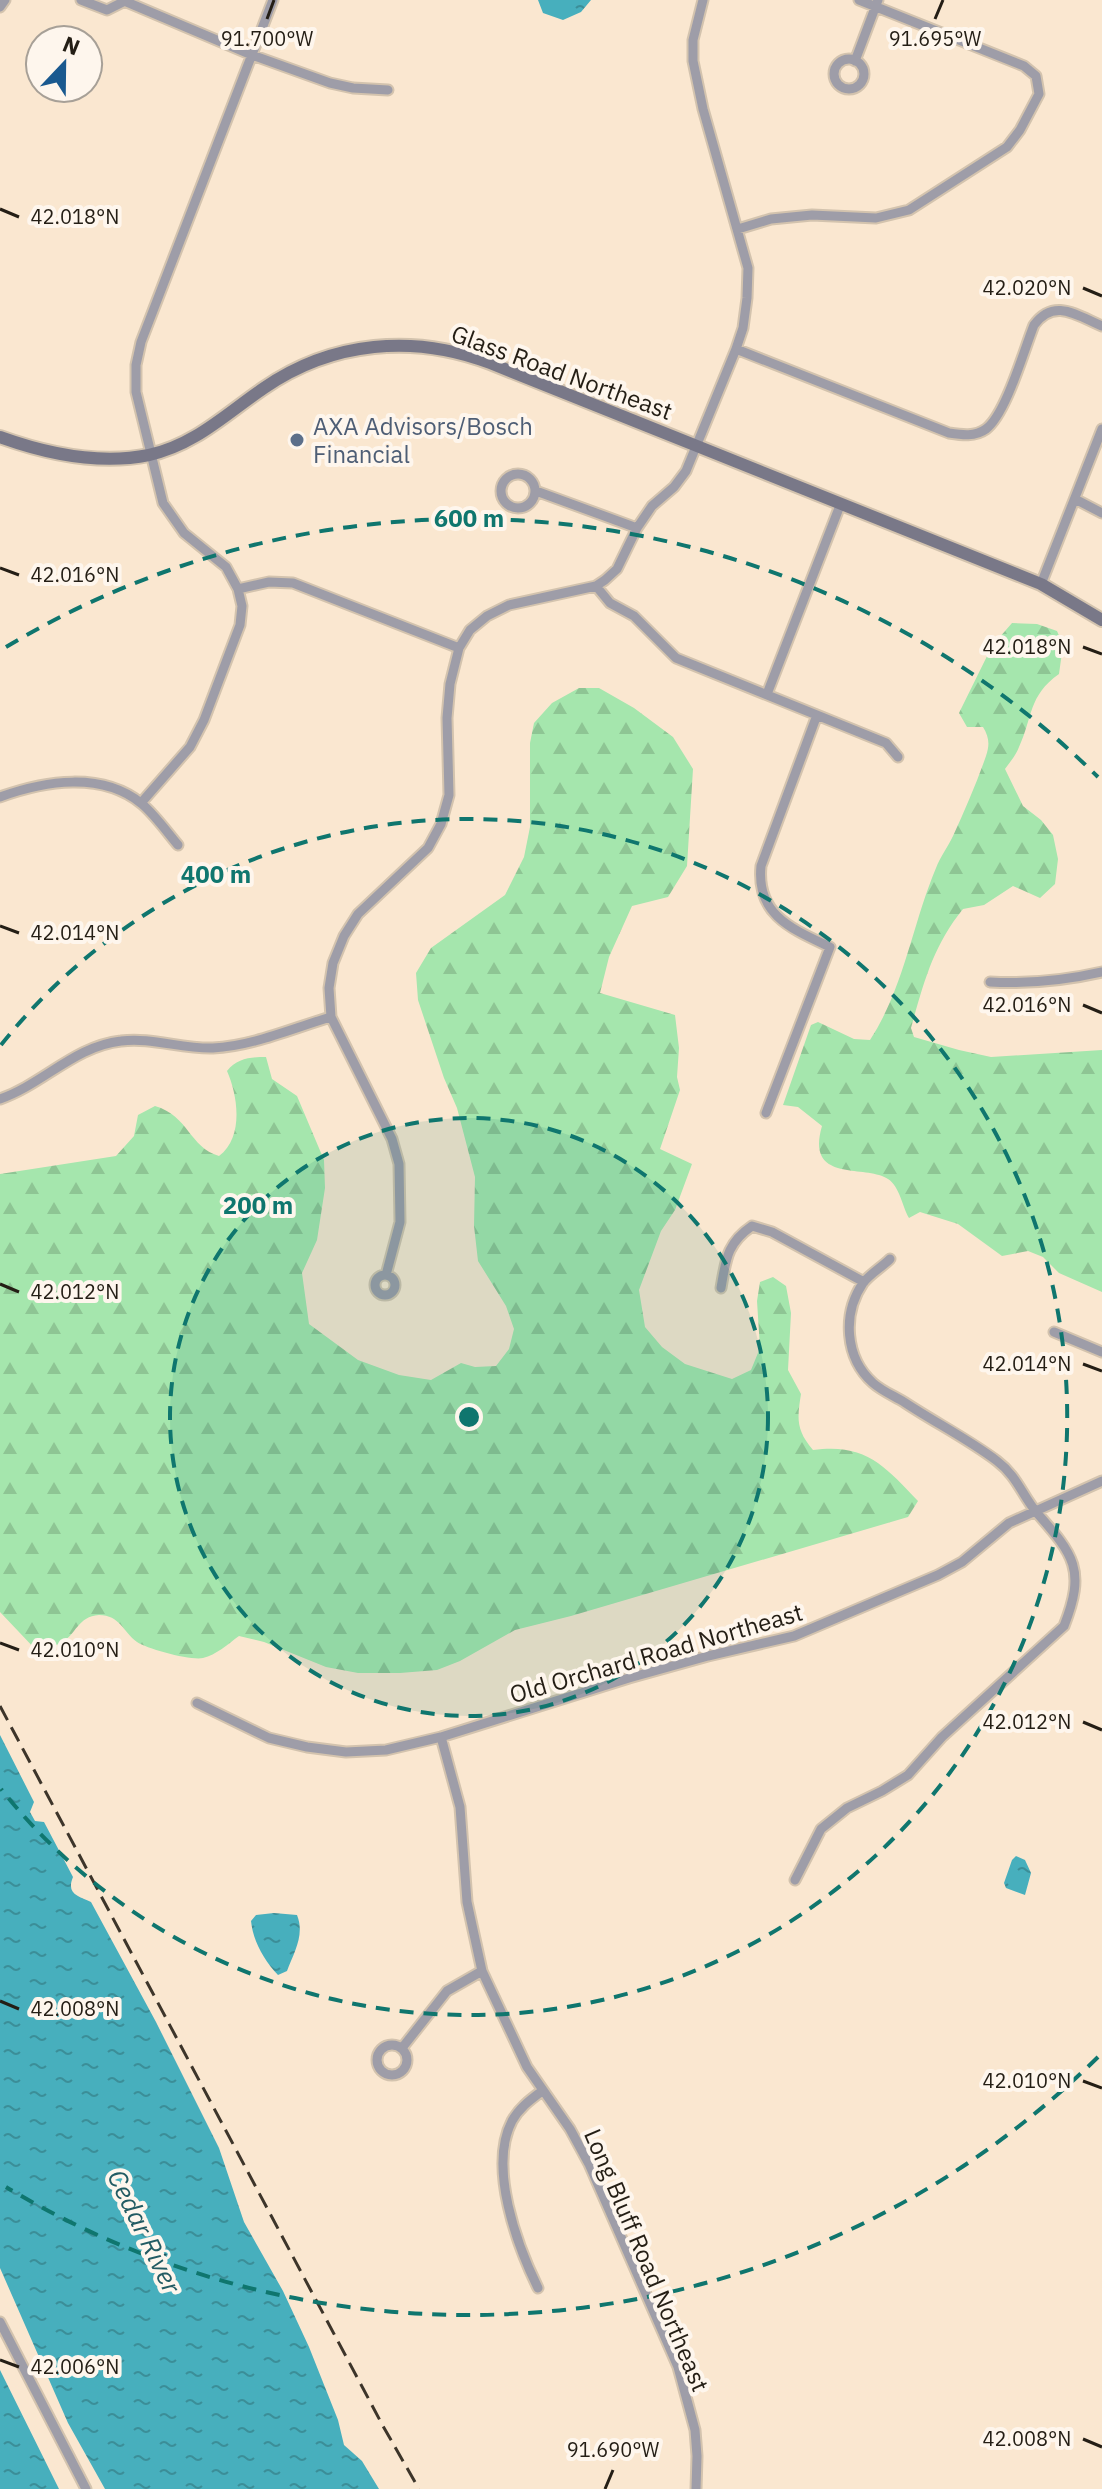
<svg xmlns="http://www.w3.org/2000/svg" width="1102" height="2489" font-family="'IBM Plex Sans',sans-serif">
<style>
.forest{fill:url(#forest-firs)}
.water{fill:url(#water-ripples)}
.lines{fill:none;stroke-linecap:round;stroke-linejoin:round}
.street-casing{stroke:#d3c3ae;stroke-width:13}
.secondary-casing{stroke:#d3c3ae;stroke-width:16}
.street{stroke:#9e9da8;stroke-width:9}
.secondary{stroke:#797888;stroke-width:12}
.rail{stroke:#3d352a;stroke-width:3;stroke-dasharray:16 8;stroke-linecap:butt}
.ticks{fill:none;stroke:#241e15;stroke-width:3}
.ring{fill:none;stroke:#0f766e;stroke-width:4;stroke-dasharray:14 10}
.service-dot{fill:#5c6f8a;stroke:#fef6ed;stroke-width:3}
.labels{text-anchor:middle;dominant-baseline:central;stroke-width:8;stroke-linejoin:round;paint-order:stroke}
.street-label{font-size:24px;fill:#241e15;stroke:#fef6ed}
.service-label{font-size:24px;fill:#4e5e75;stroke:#fef6ed;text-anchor:start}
.water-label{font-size:26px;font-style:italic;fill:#225b63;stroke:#fef6ed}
.ticks-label{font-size:20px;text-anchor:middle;fill:#241e15;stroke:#fef6ed;stroke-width:8;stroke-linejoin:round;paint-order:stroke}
.centre{fill:#0f766e;stroke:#fef6ed;stroke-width:4}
.ring-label{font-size:24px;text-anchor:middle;font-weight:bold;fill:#0f766e;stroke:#fef6ed;stroke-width:8;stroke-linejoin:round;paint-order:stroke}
</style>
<defs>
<pattern id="forest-firs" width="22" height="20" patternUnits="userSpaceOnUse" patternTransform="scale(2)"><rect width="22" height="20" fill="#a5e6ad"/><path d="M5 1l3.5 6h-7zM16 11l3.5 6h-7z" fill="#8ec594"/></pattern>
<pattern id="water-ripples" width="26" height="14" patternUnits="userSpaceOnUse" patternTransform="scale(2)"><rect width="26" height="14" fill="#47afbd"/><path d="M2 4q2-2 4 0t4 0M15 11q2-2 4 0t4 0" fill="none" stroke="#3b8e98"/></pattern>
</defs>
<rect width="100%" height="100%" fill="#fae7d0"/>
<path class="forest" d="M1012 623 1037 624 1057 631 1063 645 1059 674C1028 696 1033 717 1019 747 1016 755 1010 762 1005 769L1023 806 1041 820 1053 835 1058 859 1055 884 1040 898 1013 886 984 905 963 909C933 946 924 982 911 1028L914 1037 959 1050 991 1057 1102 1050V1292L1059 1273 1043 1257 1028 1251 1002 1256 958 1224 920 1212 909 1218C902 1206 900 1187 888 1179 865 1164 805 1184 822 1126L798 1107 783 1105 811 1025 818 1022 854 1039 870 1040C904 988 912 925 936 868 940 857 948 847 953 836 965 810 977 782 986 756 990 744 989 737 983 727H967L959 713 992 646Z
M579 688H599L634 708 673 737 693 769 687 866 668 897 632 906 609 957 600 993 675 1015 679 1048 677 1077 680 1090 660 1149 692 1164 675 1210 661 1231 639 1290 645 1327 662 1347 685 1364 732 1379 751 1370 760 1348 757 1301 760 1282 773 1277 786 1286 791 1313 788 1370 801 1394C797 1419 796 1430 813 1450 865 1443 884 1465 918 1501L908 1517 571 1616 515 1630 460 1661 437 1670 400 1673H358L326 1667 264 1642 239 1636C228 1644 216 1655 203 1658 192 1661 147 1649 137 1642 123 1632 120 1615 99 1615 78 1616 76 1635 61 1643 54 1647 44 1648 37 1651L0 1612V1174L116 1156 134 1136 138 1115 155 1106C189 1116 189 1147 219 1156 244 1137 238 1096 227 1071 237 1058 251 1057 266 1057L272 1079 297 1096 324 1160 325 1188 317 1240 302 1273 309 1324 358 1360 399 1375 431 1380 461 1363 475 1367 496 1366 509 1349 514 1329 506 1306 478 1261 474 1226 475 1177 457 1108 444 1078 418 1000 416 973 431 948 505 895 524 857 530 827V743L534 723 552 703Z"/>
<path class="water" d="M538 0H591L581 12 563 20 543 13Z
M0 1735 34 1802 30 1812 35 1821 44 1822 73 1877C66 1894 78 1896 91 1902L156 2022 219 2148 244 2222 283 2291 309 2347 338 2420 344 2445 362 2461 379 2489H105L68 2423 0 2268Z
M1016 1856 1025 1860 1031 1873 1025 1895 1006 1888 1004 1883 1012 1860Z
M274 1913 297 1915C305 1935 294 1952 287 1971L278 1975C264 1960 253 1941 251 1921L256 1915Z
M0 2370 59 2489H0Z"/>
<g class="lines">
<g class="street-casing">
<path id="street" d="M81 0 107 10 123 2
M122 0 252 55 330 83 353 88 388 90
M0 7 5 0
M834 74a15 15 0 1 1 30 0a15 15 0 1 1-30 0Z
M855 61 878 0
M738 229 771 219 812 215 876 218 909 210 1007 147 1020 130 1039 94 1036 76 1024 66 859 0
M736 349 949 433C962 435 975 437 986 429 1006 414 1024 350 1034 325 1054 298 1076 315 1102 326
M501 491a17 17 0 1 1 34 0a17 17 0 1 1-34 0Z
M536 491 637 528
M1075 499 1102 513
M1041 584 1102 429
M596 586 610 603 634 616 676 658 886 743 898 757
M238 589 269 582 293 583 459 648
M767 694 841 503
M0 797C44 781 102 771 142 804 155 815 167 832 178 845
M141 803 190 747 204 720 240 625 242 606 238 589 226 567 184 533 163 503 136 392V365L141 342 273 0
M990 982C1029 984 1063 981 1102 972
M0 1099C43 1084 75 1046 121 1041 151 1037 182 1049 213 1048 253 1046 293 1028 331 1017
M766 1113 830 947C792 929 756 915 761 866L817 715
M375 1285a10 10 0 1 1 20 0a10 10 0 1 1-20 0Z
M386 1275 400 1222 399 1164 392 1139 331 1017 329 988 333 963 344 936 358 914 428 848 441 824 449 795 447 718 450 684 459 648 470 630 487 616 509 605 596 586 605 580 617 569 637 528 652 506 674 487 686 471 736 349 743 328 747 298 748 268 703 109 693 61V40L703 0
M721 1288C726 1259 727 1243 752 1226L772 1232 864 1282
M1054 1332 1102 1352
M197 1703 269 1738 307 1747 346 1752 386 1750 441 1737 629 1678 708 1656 794 1636 938 1575 962 1562 1009 1523 1102 1481
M441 1737 460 1807 467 1902 482 1971 527 2067 570 2129 589 2164 678 2367 695 2430 697 2456 696 2489
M795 1880 821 1829 847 1808 882 1791 908 1775 942 1737 1064 1626C1086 1570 1074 1555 1037 1513 1022 1495 1017 1476 997 1461 968 1439 934 1422 904 1402 894 1396 882 1391 873 1383 845 1358 842 1314 863 1283 870 1274 882 1267 890 1259
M377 2060a15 15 0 1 1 30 0a15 15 0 1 1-30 0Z
M402 2048 447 1991 482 1971
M538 2288C517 2245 488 2167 512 2121 519 2108 530 2100 542 2091
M0 2322 86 2489"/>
</g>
<g class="secondary-casing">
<path id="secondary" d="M0 437C47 454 99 465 149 455 195 445 227 413 264 388 332 341 414 334 490 363L1041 584 1102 620"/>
</g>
<use href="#street" class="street"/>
<use href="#secondary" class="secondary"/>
<path class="rail" d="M0 1706 383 2426 419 2489"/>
</g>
<path class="ticks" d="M267 19 274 0M935 19 943 0M0 209 19 217M1083 288 1102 296M0 568 19 575M1083 647 1102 654M0 926 19 933M1083 1005 1102 1013M0 1284 19 1292M1083 1364 1102 1371M0 1643 19 1650M1083 1722 1102 1730M0 2001 19 2009M1083 2081 1102 2088M0 2360 19 2367M1083 2439 1102 2447M605 2489 613 2470"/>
<circle cx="469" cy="1417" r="299" fill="#0f766e" fill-opacity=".12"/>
<g class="ring">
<circle cx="469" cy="1417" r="299"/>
<path d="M1 1045A598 598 0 1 1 1 1789"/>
<path d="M1098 2057A898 898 0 0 1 6 2187M6 647A898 898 0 0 1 1098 777"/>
</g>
<circle class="service-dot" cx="297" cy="440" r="8"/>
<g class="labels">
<g class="street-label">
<text transform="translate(562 372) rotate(20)">Glass Road Northeast</text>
<text transform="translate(656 1653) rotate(-16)">Old Orchard Road Northeast</text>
<text transform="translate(647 2260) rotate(67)">Long Bluff Road Northeast</text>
</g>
<g class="service-label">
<text x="313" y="426">AXA Advisors/Bosch<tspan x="313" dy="28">Financial</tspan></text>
</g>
<g class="water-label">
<text transform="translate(145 2231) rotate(64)">Cedar River</text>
</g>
</g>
<g class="ticks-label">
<text x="267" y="46">91.700°W</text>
<text x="935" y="46">91.695°W</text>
<text x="75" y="224">42.018°N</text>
<text x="1027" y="295">42.020°N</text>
<text x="75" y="582">42.016°N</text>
<text x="1027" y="654">42.018°N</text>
<text x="75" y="940">42.014°N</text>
<text x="1027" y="1012">42.016°N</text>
<text x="75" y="1299">42.012°N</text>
<text x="1027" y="1371">42.014°N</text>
<text x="75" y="1657">42.010°N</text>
<text x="1027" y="1729">42.012°N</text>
<text x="75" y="2016">42.008°N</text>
<text x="1027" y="2088">42.010°N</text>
<text x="75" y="2374">42.006°N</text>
<text x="1027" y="2446">42.008°N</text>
<text x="613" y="2457">91.690°W</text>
</g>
<circle cx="469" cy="1417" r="12" class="centre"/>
<g class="ring-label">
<text x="469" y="527">600 m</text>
<text x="216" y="883">400 m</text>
<text x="258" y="1214">200 m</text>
</g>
<g transform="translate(64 64) rotate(22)"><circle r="38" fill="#fef6ed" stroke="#a7a097" stroke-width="2"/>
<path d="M0-6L14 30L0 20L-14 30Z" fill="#1a598f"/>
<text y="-12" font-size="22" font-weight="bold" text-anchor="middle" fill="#241e15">N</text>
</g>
</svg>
